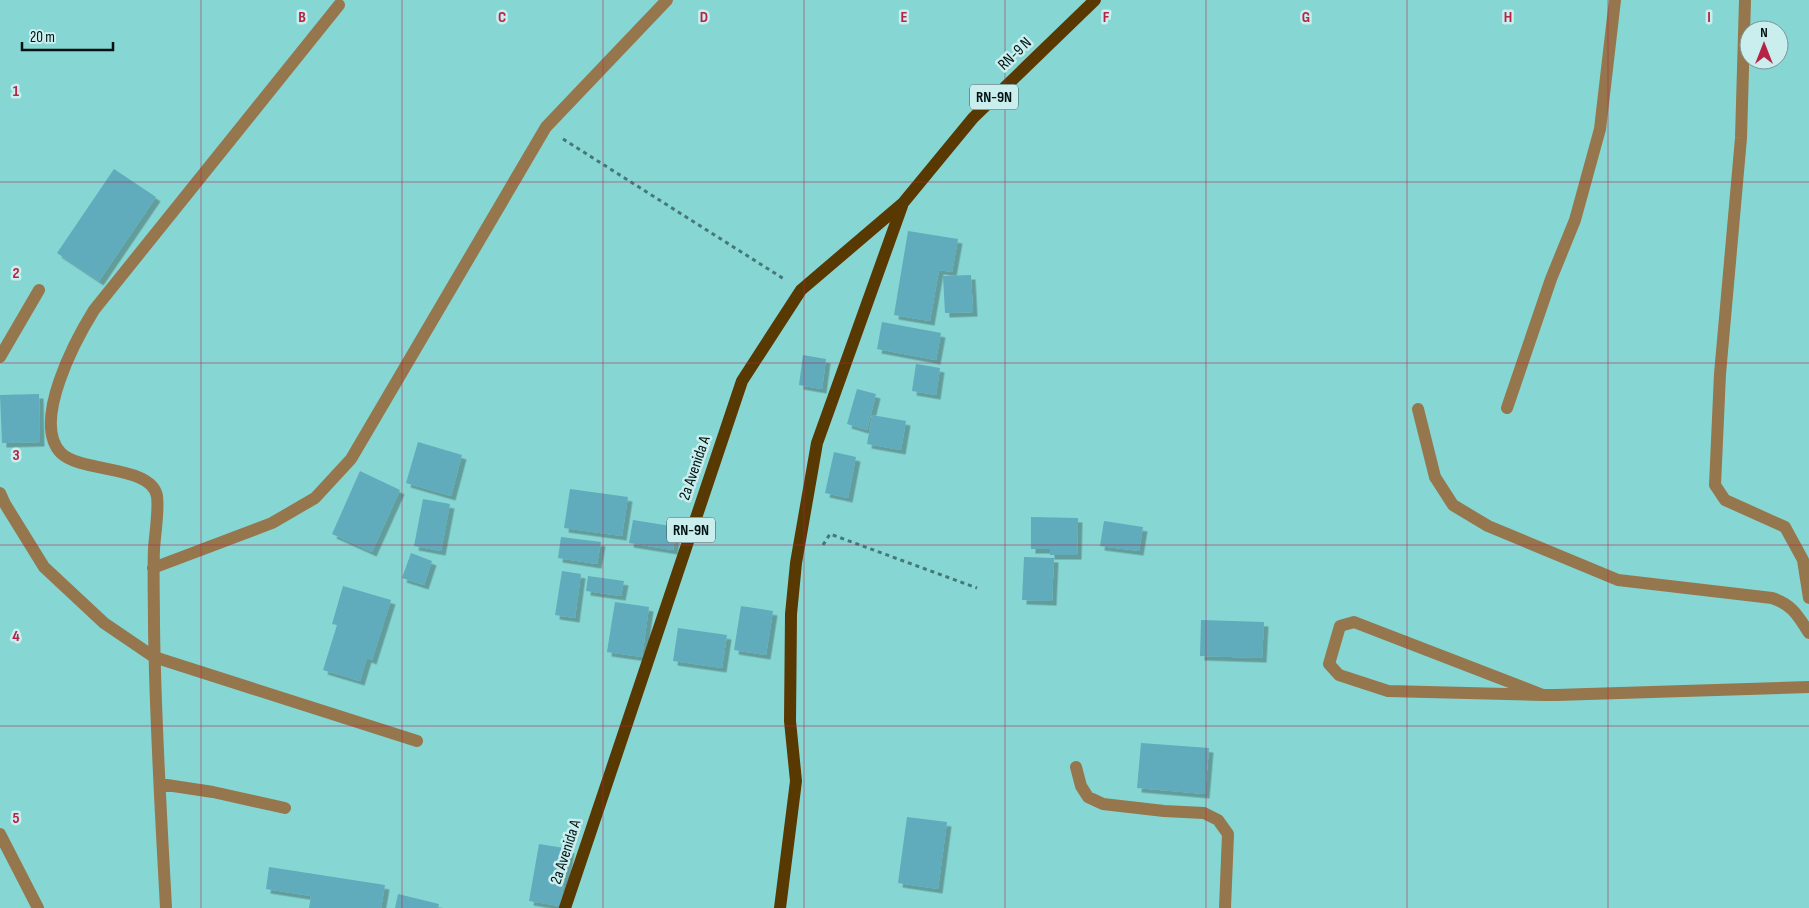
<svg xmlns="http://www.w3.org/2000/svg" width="1809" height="908" font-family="'Sofia Sans Condensed',sans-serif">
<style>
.building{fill:#60abbc;filter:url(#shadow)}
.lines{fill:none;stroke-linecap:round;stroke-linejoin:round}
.path{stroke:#457877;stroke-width:3;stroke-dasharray:4 4;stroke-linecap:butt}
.minor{stroke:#95764d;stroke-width:12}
.primary{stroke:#593902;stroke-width:12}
.grid{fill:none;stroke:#b52345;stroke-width:1;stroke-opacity:0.55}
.labels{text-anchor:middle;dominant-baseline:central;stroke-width:5;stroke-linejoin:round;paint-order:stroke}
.shield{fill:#c9eeed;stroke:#3c5454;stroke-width:1}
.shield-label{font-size:15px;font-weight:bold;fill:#001212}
.street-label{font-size:16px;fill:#001212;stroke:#c9eeed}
.grid-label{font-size:16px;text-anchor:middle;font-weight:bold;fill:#b52345;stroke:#c9eeed;stroke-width:5;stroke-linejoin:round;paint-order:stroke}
</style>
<defs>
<filter id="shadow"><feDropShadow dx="4.5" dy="4.5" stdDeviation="0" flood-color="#0004"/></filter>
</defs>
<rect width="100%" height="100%" fill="#86d6d4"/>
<path class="building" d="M114 169 156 197 99 281 57 253Z
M908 231 958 239 952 272 939 270 930 321 894 315Z
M971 275 973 312 945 313 943 276Z
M882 322 941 333 936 360 877 349Z
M803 355 826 359 822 389 799 385Z
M916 364 940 368 936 395 912 391Z
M857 389 876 394 867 430 847 424Z
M39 394 40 442 2 443 0 395Z
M872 415 906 421 901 450 867 444Z
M418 442 462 455 451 496 406 483Z
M834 452 856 457 848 498 825 493Z
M360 471 400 490 372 552 332 534Z
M570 489 628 497 622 536 564 528Z
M423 499 450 504 441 551 414 546Z
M1031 517 1078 518 1077 555H1050V549H1031Z
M633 520 677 527 673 550 629 543Z
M1104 521 1143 527 1139 551 1100 546Z
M561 537 601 542 597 564 558 558Z
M411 553 432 561 424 585 402 578Z
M1024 557 1054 558 1052 601 1022 600Z
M562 571 581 574 575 618 555 615Z
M588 576 624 581 621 596 586 591Z
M343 586 391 600 372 660 367 658 360 681 323 670 337 625 332 624Z
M615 602 649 607 642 657 607 652Z
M741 606 773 611 766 655 734 650Z
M1201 620 1264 622 1262 658 1200 656Z
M678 628 727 635 722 668 673 661Z
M1141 743 1209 748 1205 794 1137 788Z
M907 817 947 822 938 889 898 883Z
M539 844 570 849 560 906 529 901Z
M269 867 385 885 381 908H309L311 896 266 889Z
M398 894 439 904 438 908H395Z"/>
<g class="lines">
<path class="path" d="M563 139 784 279
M823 545 830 534 977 588"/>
<path class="minor" d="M1745 0 1741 138 1720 374 1715 485 1725 500 1785 527 1803 560 1809 598
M0 357 39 290
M1507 408 1551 279 1575 220 1600 129 1615 0
M1418 409 1435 477 1453 505 1488 526 1618 580 1772 598C1793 605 1798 616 1809 633
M0 493 5 504 44 567 104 623 154 657 417 741
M153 568 272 523 315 498 351 459 546 127 667 0
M1543 695 1354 622 1340 626 1329 664 1339 675 1388 691 1543 695H1556L1809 687
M1076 767 1081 786 1088 797 1103 804 1164 811 1204 813 1218 820 1228 834 1225 908
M160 784 213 792 285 808
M0 834 38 908
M166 908C161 813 155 719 154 624 154 599 153 574 154 549 155 533 159 511 157 496 151 465 81 473 61 453 31 422 76 339 94 310L339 5"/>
<path class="primary" d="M565 908 742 381 801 290 903 203 973 118 1095 0
M780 908 796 781 790 721 791 614 796 563 817 443 902 206"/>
</g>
<path class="grid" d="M201 0V908M402 0V908M603 0V908M804 0V908M1005 0V908M1206 0V908M1407 0V908M1608 0V908M0 182H1809M0 363H1809M0 545H1809M0 726H1809"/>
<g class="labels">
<g class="shield">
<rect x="970" y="84.5" width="48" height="25" rx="4"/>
<rect x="667" y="517.5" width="48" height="25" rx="4"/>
</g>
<g class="shield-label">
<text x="994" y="97">RN-9N</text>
<text x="691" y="530">RN-9N</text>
</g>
<g class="street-label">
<text transform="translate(1015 54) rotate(-44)">RN-9 N</text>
<text transform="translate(695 468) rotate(-71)">2a Avenida A</text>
<text transform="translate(566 852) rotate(-72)">2a Avenida A</text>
</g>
</g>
<g class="grid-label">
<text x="302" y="22">B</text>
<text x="502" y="22">C</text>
<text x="704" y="22">D</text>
<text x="904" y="22">E</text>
<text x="1106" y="22">F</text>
<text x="1306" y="22">G</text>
<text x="1508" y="22">H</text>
<text x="1709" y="22">I</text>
<text x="16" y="96">1</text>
<text x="16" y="278">2</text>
<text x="16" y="460">3</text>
<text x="16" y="641">4</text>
<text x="16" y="823">5</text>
</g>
<g transform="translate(1764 45)"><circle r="24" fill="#c9eeed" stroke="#799695"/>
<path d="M0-4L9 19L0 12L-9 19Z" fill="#b52345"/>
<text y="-8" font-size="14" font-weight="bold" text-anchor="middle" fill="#001212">N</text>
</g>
<path d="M22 42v8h91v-8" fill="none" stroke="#001212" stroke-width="2.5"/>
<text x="30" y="42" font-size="15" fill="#001212" stroke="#c9eeed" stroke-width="4" paint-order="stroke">20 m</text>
</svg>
